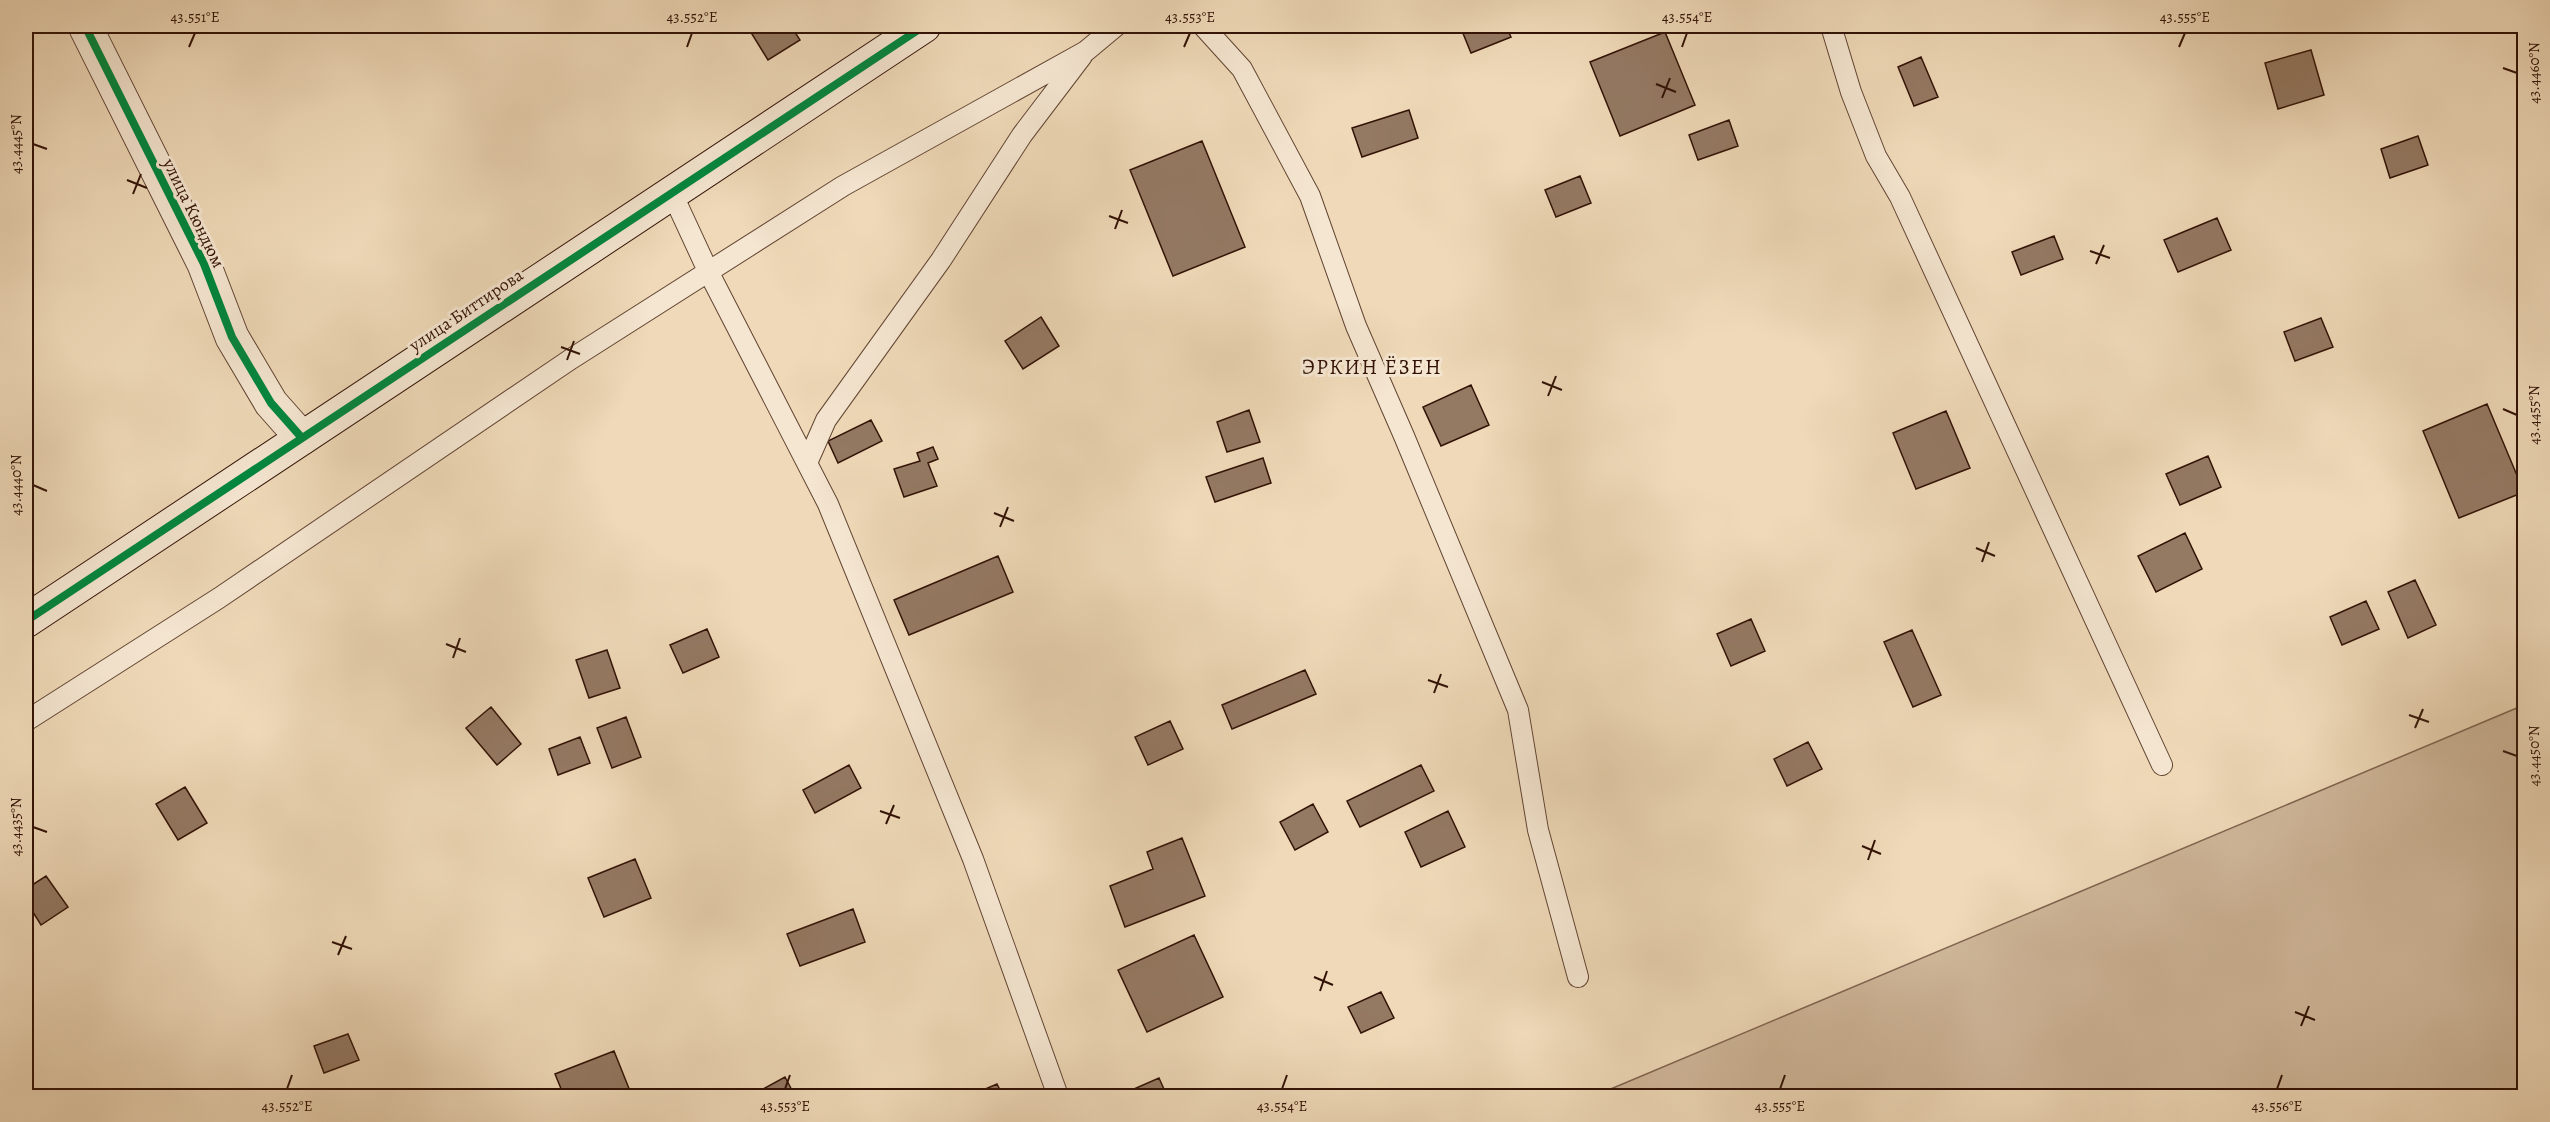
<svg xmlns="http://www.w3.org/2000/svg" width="2550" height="1122" font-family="Alegreya,serif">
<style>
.green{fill:#cfb79a;stroke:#806450;stroke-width:1.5}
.building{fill:#947963;stroke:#321206;stroke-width:1.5}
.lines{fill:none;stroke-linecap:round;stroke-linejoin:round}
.lane-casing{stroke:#614432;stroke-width:22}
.street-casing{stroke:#614432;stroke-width:35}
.secondary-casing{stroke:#321206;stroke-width:35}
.lane{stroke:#f5e6d1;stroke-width:20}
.street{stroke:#f5e6d1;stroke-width:33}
.secondary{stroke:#f5e6d1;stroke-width:33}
.cycleway-casing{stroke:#f5e6d1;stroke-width:11}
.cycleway{stroke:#00873e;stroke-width:8}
.ticks{fill:none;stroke:#321206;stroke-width:2}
.labels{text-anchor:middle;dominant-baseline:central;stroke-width:6;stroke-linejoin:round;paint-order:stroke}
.street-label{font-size:18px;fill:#321206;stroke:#f5e6d1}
.quarter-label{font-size:21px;letter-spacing:1.5px;fill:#321206;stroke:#f5e6d1}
.neatline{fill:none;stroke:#321206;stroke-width:2}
.ticks-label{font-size:15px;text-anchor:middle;fill:#321206}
</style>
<rect width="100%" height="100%" fill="#efd9b8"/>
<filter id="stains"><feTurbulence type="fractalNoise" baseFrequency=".00333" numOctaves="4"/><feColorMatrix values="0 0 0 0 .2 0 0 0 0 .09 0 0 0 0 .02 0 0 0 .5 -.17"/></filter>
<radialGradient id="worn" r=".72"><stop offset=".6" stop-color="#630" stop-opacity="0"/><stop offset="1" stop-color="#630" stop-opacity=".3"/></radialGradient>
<path class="green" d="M2524 705V1096H1594Z"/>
<path class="building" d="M747 26H791L800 40 768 60Z
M1460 26H1506L1511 37 1471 53Z
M1665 32 1695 105 1620 136 1590 62Z
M2311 50 2324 95 2278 109 2265 63Z
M1921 57 1938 97 1914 106 1898 67Z
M1409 110 1418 138 1362 157 1352 128Z
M1729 120 1738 146 1698 160 1689 135Z
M2418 136 2428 165 2390 178 2381 149Z
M1202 141 1245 247 1173 276 1130 170Z
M1580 176 1591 203 1556 217 1545 190Z
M2217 218 2231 250 2178 272 2164 240Z
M2054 236 2063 259 2021 275 2012 252Z
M1041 317 1059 346 1023 369 1005 341Z
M2321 318 2333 347 2295 361 2284 332Z
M1471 385 1489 425 1441 446 1423 407Z
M2487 404 2524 492 2459 518 2423 431Z
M1249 410 1260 442 1227 452 1217 422Z
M1946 411 1970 468 1916 489 1893 433Z
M871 420 882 441 838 463 828 441Z
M933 447 938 459 928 463 937 486 904 497 894 469 920 461 917 453Z
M2208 456 2221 487 2180 505 2166 474Z
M1263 458 1271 483 1215 502 1206 477Z
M2185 533 2202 569 2156 592 2138 556Z
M998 556 1013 592 909 635 894 600Z
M2415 580 2436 625 2408 638 2388 592Z
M2366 601 2379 629 2342 645 2330 617Z
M1751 619 1765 651 1731 666 1717 634Z
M707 629 719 657 683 673 670 645Z
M1912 630 1941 695 1913 707 1884 642Z
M607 650 620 688 589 698 576 660Z
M1305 670 1316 694 1232 729 1222 705Z
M491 707 521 744 497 765 466 728Z
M626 717 641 757 612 768 597 728Z
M1170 721 1183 749 1148 765 1135 737Z
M580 737 590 763 558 775 549 749Z
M1808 742 1822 769 1787 786 1774 759Z
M849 765 861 788 815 813 803 790Z
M1421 765 1434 791 1360 827 1347 801Z
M185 787 207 823 178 840 156 804Z
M1313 804 1328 832 1295 850 1280 822Z
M1448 811 1465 847 1421 867 1405 832Z
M1182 838 1205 896 1125 927 1110 886 1153 869 1147 852Z
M635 859 651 898 604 917 588 878Z
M46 876 68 907 41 925 26 901V889Z
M853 909 865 942 800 966 787 934Z
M1194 935 1223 997 1147 1032 1118 970Z
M1381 992 1394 1018 1361 1033 1348 1007Z
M348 1034 359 1060 324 1073 314 1046Z
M614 1051 632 1096H564L555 1074Z
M785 1077 795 1096H758L756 1093Z
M1159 1078 1167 1096H1118Z
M997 1084 1003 1096H969Z"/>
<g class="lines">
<g class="lane-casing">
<path id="lane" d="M1203 26 1242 69 1310 196 1356 326 1404 436 1518 710 1538 830 1578 977
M1831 26 1851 92 1876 156 1900 197 2162 765
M671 191 708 271 828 504 973 859 1058 1096
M807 463 826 420 941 260 1022 135 1082 56
M26 721 219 598 571 359 843 186 1086 51 1116 26"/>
</g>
<g class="street-casing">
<path id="street" d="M85 26 204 264 232 337 271 403 302 438"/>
</g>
<g class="secondary-casing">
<path id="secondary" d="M26 621 924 26"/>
</g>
<use href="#lane" class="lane"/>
<use href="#street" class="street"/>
<use href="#secondary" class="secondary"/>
<g class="cycleway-casing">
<path id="cycleway" d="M85 26 204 264 232 337 271 403 302 438
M26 621 924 26"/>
</g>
<use href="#cycleway" class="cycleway"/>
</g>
<path class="ticks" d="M189 47 195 33M687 47 692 33M1184 47 1190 33M1682 47 1687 33M2179 47 2185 33M2503 68 2517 73M1656 84 1676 92M1662 98 1670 78M33 144 47 149M127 180 147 188M133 194 141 174M1109 216 1128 223M1115 229 1122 210M2090 251 2110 258M2096 264 2104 245M561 347 580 354M567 360 574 341M1542 382 1562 390M1548 396 1556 376M2503 409 2517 415M33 485 47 491M994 513 1014 521M1000 527 1008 507M1976 548 1995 556M1982 562 1989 542M446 644 466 652M453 658 460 638M1428 680 1448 687M1434 693 1441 674M2409 715 2429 722M2415 728 2423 709M2503 751 2517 756M880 811 900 818M886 824 894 805M33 827 47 832M1862 846 1881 854M1868 860 1875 840M332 942 352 949M338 955 346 936M1314 977 1333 985M1320 991 1327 971M2295 1012 2315 1020M2301 1026 2309 1006M287 1089 292 1075M785 1089 790 1075M1282 1089 1287 1075M1780 1089 1785 1075M2277 1089 2282 1075"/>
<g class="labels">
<g class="street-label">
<text transform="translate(194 213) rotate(64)">улица Кюндюм</text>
<text transform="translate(466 310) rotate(-34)">улица Биттирова</text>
</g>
<g class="quarter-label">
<text x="1372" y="367">ЭРКИН ЁЗЕН</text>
</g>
</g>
<rect width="2550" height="1122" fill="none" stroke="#efd9b8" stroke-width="66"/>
<rect x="33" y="33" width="2484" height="1056" class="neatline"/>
<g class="ticks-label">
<text x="195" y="22">43.551°E</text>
<text x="692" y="22">43.552°E</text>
<text x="1190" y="22">43.553°E</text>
<text x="1687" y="22">43.554°E</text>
<text x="2185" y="22">43.555°E</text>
<text transform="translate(2534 73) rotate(-90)" y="5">43.4460°N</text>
<text transform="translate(16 144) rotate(-90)" y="5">43.4445°N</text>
<text transform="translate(2534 415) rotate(-90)" y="5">43.4455°N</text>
<text transform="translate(16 485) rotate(-90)" y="5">43.4440°N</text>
<text transform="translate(2534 756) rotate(-90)" y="5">43.4450°N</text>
<text transform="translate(16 827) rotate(-90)" y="5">43.4435°N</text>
<text x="287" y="1111">43.552°E</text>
<text x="785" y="1111">43.553°E</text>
<text x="1282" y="1111">43.554°E</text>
<text x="1780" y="1111">43.555°E</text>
<text x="2277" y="1111">43.556°E</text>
</g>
<rect width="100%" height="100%" filter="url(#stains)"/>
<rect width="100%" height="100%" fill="url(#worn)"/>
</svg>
